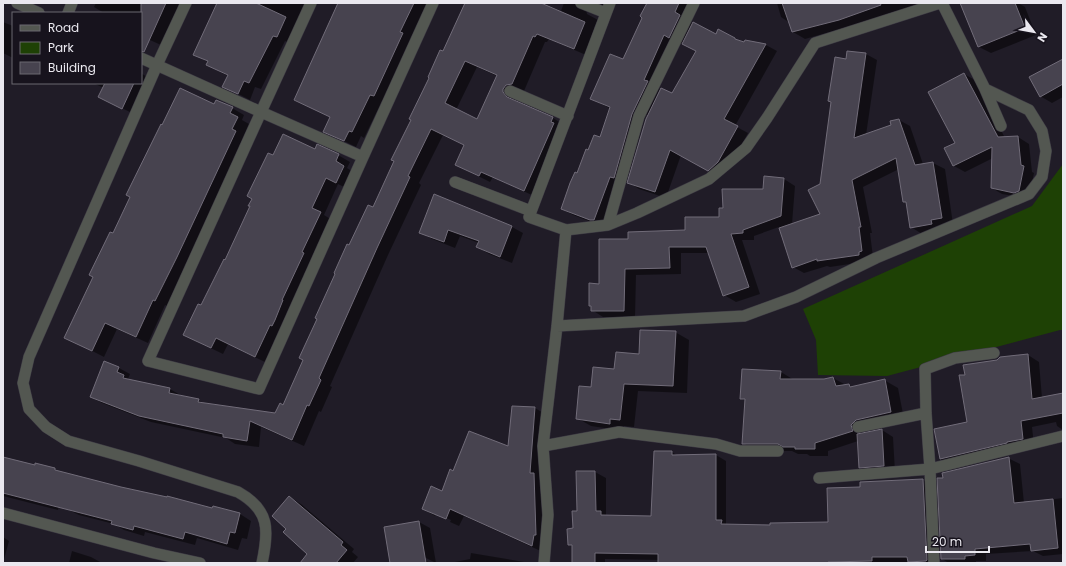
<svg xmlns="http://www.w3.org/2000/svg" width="1066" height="566" font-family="Poppins,sans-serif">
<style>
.green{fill:#1e4105}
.shadow{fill:#0007;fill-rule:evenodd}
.building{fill:#47434f;stroke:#716c79;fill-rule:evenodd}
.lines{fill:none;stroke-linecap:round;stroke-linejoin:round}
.minor-casing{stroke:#3c3943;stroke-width:12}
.tertiary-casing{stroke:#3c3943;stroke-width:12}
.minor{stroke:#535751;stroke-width:11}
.tertiary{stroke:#535751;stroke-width:11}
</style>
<rect width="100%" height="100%" fill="#201c27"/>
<path class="green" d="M1063 164V330H1060L887 376 818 375 816 340 803 309 1032 206Z"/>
<path class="shadow" d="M96 3H180L161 45 141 36V13H104L94 7Z
M218 3H308L289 43 285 41 261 89 255 87 250 100 223 86 228 76 207 65 208 62 194 54Z
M339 3H429L385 102 382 101 364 138 361 136 356 147 324 131 331 118Z
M466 3H542L561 11 564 3H590L586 8 587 14 598 20 594 28 596 29 586 55 549 39 547 42H545L524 91H518L515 95 516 102 553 118 564 125 536 197 493 177 490 182 456 165 465 145 443 135 419 183 421 185 388 255 330 386 332 387 321 412 319 411 304 446 261 427 259 447 235 444 226 438 151 422 102 403 91 397 119 368 130 374 128 379 133 381 170 389 182 396 198 400 207 405 276 414 283 406 304 360 349 246 373 209ZM477 67 497 76 477 120 456 110Z
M595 3H605L604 6Z
M648 3H690L686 20 716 35 735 39 745 44 746 41 766 45 777 51 735 126 748 133 729 168 720 176 681 155 666 198 639 189 628 182 648 115H646L644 121 626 184 622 183 602 226 573 215 562 209 589 151 600 138 611 109 592 99 624 60 643 17ZM676 41 697 51 673 94 655 87Z
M777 3H933L805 39 793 32 790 23 781 17Z
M1005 3H1018L1025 7 1036 35 991 53 979 47 968 18Z
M3 22 13 26V58L3 53Z
M848 52 866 54 877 60 866 135 892 126 899 120 910 126 923 164 933 163 945 169 953 224 922 234 911 227 907 203 904 201 899 169 863 187 872 233H870L873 257 870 261 830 267 827 266 804 273 793 267 779 227 754 236V240H742L760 294 736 302 724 295 709 253H681V274L636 275 635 318 603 317 592 310V307L590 306 600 285 629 240 686 231 720 218 724 209 784 179 795 186 792 224 822 214 820 185 832 103 829 101 847 61Z
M1063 63V97L1052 103 1040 96Z
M141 73 150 79 134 114 99 97 104 88 93 83H141Z
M964 74 975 80 1005 138 1018 137 1029 144 1032 172 1034 173 1029 197 1025 198 1002 194 992 188 993 158 965 172 954 166 946 148 956 143Z
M215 105 232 108 244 115 242 120 249 124 244 136 247 138 167 306 165 305 148 343 117 329 104 357 65 337 113 234Z
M315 150 338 155 350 162 347 168 355 173 348 189 338 184 324 215 332 220 267 363 228 344 223 354 196 341 202 307 225 261 274 157Z
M435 195 512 227 523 233 512 263 489 254 478 247 479 243 460 236 455 248 432 239 420 232Z
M675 332 689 340 687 393 638 391 634 427 624 426V431L591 426 577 418 592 388 615 370Z
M1028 355 1039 362 1042 398 1063 394V430L1057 426 1056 422 1032 427 1034 445 952 465 940 459 968 423 966 376Z
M781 372 794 380H824L833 378 846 385H849L853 387 884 380 898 388 904 419 867 429 864 433 882 430 893 437 895 472 871 474 860 467 858 441 828 451V456H810L807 454H798L792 451H756L743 443 746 401 741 398Z
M513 407 535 408 548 416 545 553 464 516 459 526 450 522 451 520 435 514V516L423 509 442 492 454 472 509 447Z
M672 452 678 456 716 455 726 461V524L728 525 771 526 829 523 861 488V483L923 480 934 486 937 563H659V560L605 559V563H573V547L569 544 578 512 577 472H595L606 478V515L652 517Z
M3 458 55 469 66 476 58 510 3 496Z
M1008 458 1020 464 1024 503 1063 498V554L1043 556 1033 551 986 554V561H976V563H949L942 559 944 479Z
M289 497 301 504 354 549 352 552 358 557 353 563H320L287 529Z
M67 509H213L240 514 251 521 247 539 242 538 238 550 197 538 195 545 145 532 144 536 124 530 114 524 79 515Z
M419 522 430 528 436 563 422 556 421 558 430 563H391Z
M3 537 9 541 3 563Z
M72 551 91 557 102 563H69Z
M471 553 530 563H450L470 559Z"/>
<path class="building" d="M141 3H166L144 52 141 51Z
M217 3H256L286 17 277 37 273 36 249 83 244 81 238 94 222 87 228 75 206 65 208 61 193 55Z
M338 3H414L400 32 403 33 374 96 370 95 352 132 349 131 344 141 323 132 330 117 294 100Z
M465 3H541L585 22 574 49 537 34 535 37 533 36 512 84 506 85 503 89V92L507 97 553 117 551 122 554 123 524 191 481 172 479 176 455 165 464 145 431 129 408 176 410 177 377 248 319 378 321 380 309 406 307 405 292 440 250 421 247 441 223 437V434L139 416 90 397 104 361 119 367 117 372 124 375 123 378 170 388 169 393 199 399 198 402 275 413 280 403 283 405 303 360 299 358 317 319 315 318 335 274 334 273 347 244 349 245 368 205 373 207 394 161 391 160 411 120 409 119 429 78 428 77 440 50 443 51ZM465 61 497 75 477 119 445 103Z
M647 3H679L675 12 680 15 669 38 664 35 644 80 648 81 632 114 614 178 610 177 594 220H590L561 209 570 183 575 172 577 173 586 149 588 150 594 135 600 137 610 107 590 99 610 54 623 59 642 18 640 16Z
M782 3H880L881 5 839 20 792 32Z
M960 3H1015L1025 28 978 47Z
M693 22 716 34 718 29 735 38V39L744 42 745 40 766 44 724 119 738 126 718 162 708 171 670 150 655 192 627 183 646 119 661 88 672 93 696 51 682 44Z
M847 51 866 53 854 138 891 125 890 121 899 119 915 165 933 162 942 218 931 220 932 224 910 228 906 202H903L896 158 852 180 861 227H859L862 251 859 252V255L817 261V259L792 268 779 228 820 214 808 190 820 184 831 102 828 101 835 57 846 59Z
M1063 59V84L1040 97 1029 77Z
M964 73 998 137 1018 136 1021 165 1024 166 1019 191 1014 193 991 188 992 147 953 166 944 148 955 143 928 92Z
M105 83H134L122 109 98 97Z
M180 88 214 104 216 100 233 107 230 113 238 117 232 129 236 131 177 257 155 301 153 300 136 337 105 323 92 351 64 338 93 277 89 275 110 232 113 233 130 197 126 195 161 124 162 125Z
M283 134 315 149 317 144 339 154 336 161 344 166 336 183 326 178 312 208 321 212 302 252 304 253 282 300H283L275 320 272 326 270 325 255 357 216 338 211 348 183 335 198 304 201 305 224 259 225 260 250 206H248L252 199 247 196 268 153 273 155Z
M764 176 784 178 781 216 743 230V233L731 234 749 287 723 296 706 247H669L670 268 625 269 624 311H591V306H589V283L599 284V239H628V232L685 230V217H719V208H723L722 189H763Z
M434 194 512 226 500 257 476 247 479 241 448 230 444 242 419 233Z
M640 330 676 331 673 386 624 384 620 420 610 419V424L576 419 579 386 591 387 593 367 614 369 616 352 639 354Z
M1028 354 1032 399 1063 393V413L1021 421 1023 439 1007 442V443L940 459 934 429 967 422 959 375H965L963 365 997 360 1000 357Z
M742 369 781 371 780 379H824L833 377 836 386 849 384 850 387 885 379 891 412 856 420 851 425 853 431 815 443V449H795V447H783L778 444H742L745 399H740Z
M512 406 535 407 530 473H534L536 535H534L532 546 450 509 446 519 422 509 431 486 442 491 450 469 453 471 469 431 508 446Z
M882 429 884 466 859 468 857 434Z
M654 451H672V455L716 454V520H722L721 524 770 525V523L828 522 827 488 860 487V482L923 479 927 560 926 561 908 562 907 557H872V561L828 562V563H658V554L595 553V563H572V545H568L567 529 573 528 572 511H577L576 471H595L596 511H601V515L651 516Z
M3 457 35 465V463L55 468V470L121 487 167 497V496L212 508 213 506 240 513 235 533 230 532 227 544 185 532 183 539 134 526 133 530 111 524 112 521 3 493Z
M1009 457 1014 503 1053 499 1058 548 1031 551 1030 544 975 549V555L965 556V559H941L937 478H943L942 473Z
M289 496 343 542 341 545 347 550 336 563H300L307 554 283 532 286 529 272 516Z
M419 521 426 563H390L384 527Z"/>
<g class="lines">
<g class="minor-casing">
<path id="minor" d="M17 3 39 13
M186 3 157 65 29 357 23 383 29 409 46 427 68 441 139 461 238 492C270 510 269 530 262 563
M311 3 261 112 363 157 433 3
M581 3 606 13
M610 3 529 217 566 230 608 225 637 213 709 179 746 148 767 118 815 43 940 3
M942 3 985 89 1001 126
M68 13 72 3
M141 58 261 112 148 361 259 389 363 157
M510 91 568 116
M455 182 531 211
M608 225 639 116 694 3
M557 326 744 316 796 297 876 258 1029 194 1042 177 1046 151 1042 131 1029 110 985 89
M858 427 926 413
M543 446 619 432 716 444 740 451H778
M819 478 930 469 926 413 925 369 955 358 994 353
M544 563 548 515 543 446 557 326 566 230
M934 563 930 469 1063 436"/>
</g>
<g class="tertiary-casing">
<path id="tertiary" d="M3 513 154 553 200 563"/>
</g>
<use href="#minor" class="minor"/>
<use href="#tertiary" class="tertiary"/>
</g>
<rect width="1066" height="566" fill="none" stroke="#eae8ef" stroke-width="8"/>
<rect x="12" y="12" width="130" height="72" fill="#17131d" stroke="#6b6871"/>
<rect x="20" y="25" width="20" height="6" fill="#535751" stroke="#6b6871"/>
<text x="48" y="32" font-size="12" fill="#eae8ef">Road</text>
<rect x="20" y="42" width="20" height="12" fill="#1e4105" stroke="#6b6871"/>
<text x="48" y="52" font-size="12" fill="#eae8ef">Park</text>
<rect x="20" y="62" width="20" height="12" fill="#47434f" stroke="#6b6871"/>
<text x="48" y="72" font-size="12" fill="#eae8ef">Building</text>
<g transform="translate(1034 32) rotate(122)" stroke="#17131d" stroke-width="3" paint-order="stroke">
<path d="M0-3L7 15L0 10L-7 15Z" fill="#eae8ef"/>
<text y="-6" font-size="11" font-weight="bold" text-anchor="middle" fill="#eae8ef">N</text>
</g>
<path d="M926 546v6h63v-6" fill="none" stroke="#eae8ef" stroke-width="2"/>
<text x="932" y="546" font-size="12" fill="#eae8ef" stroke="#17131d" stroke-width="3" paint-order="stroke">20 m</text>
</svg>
